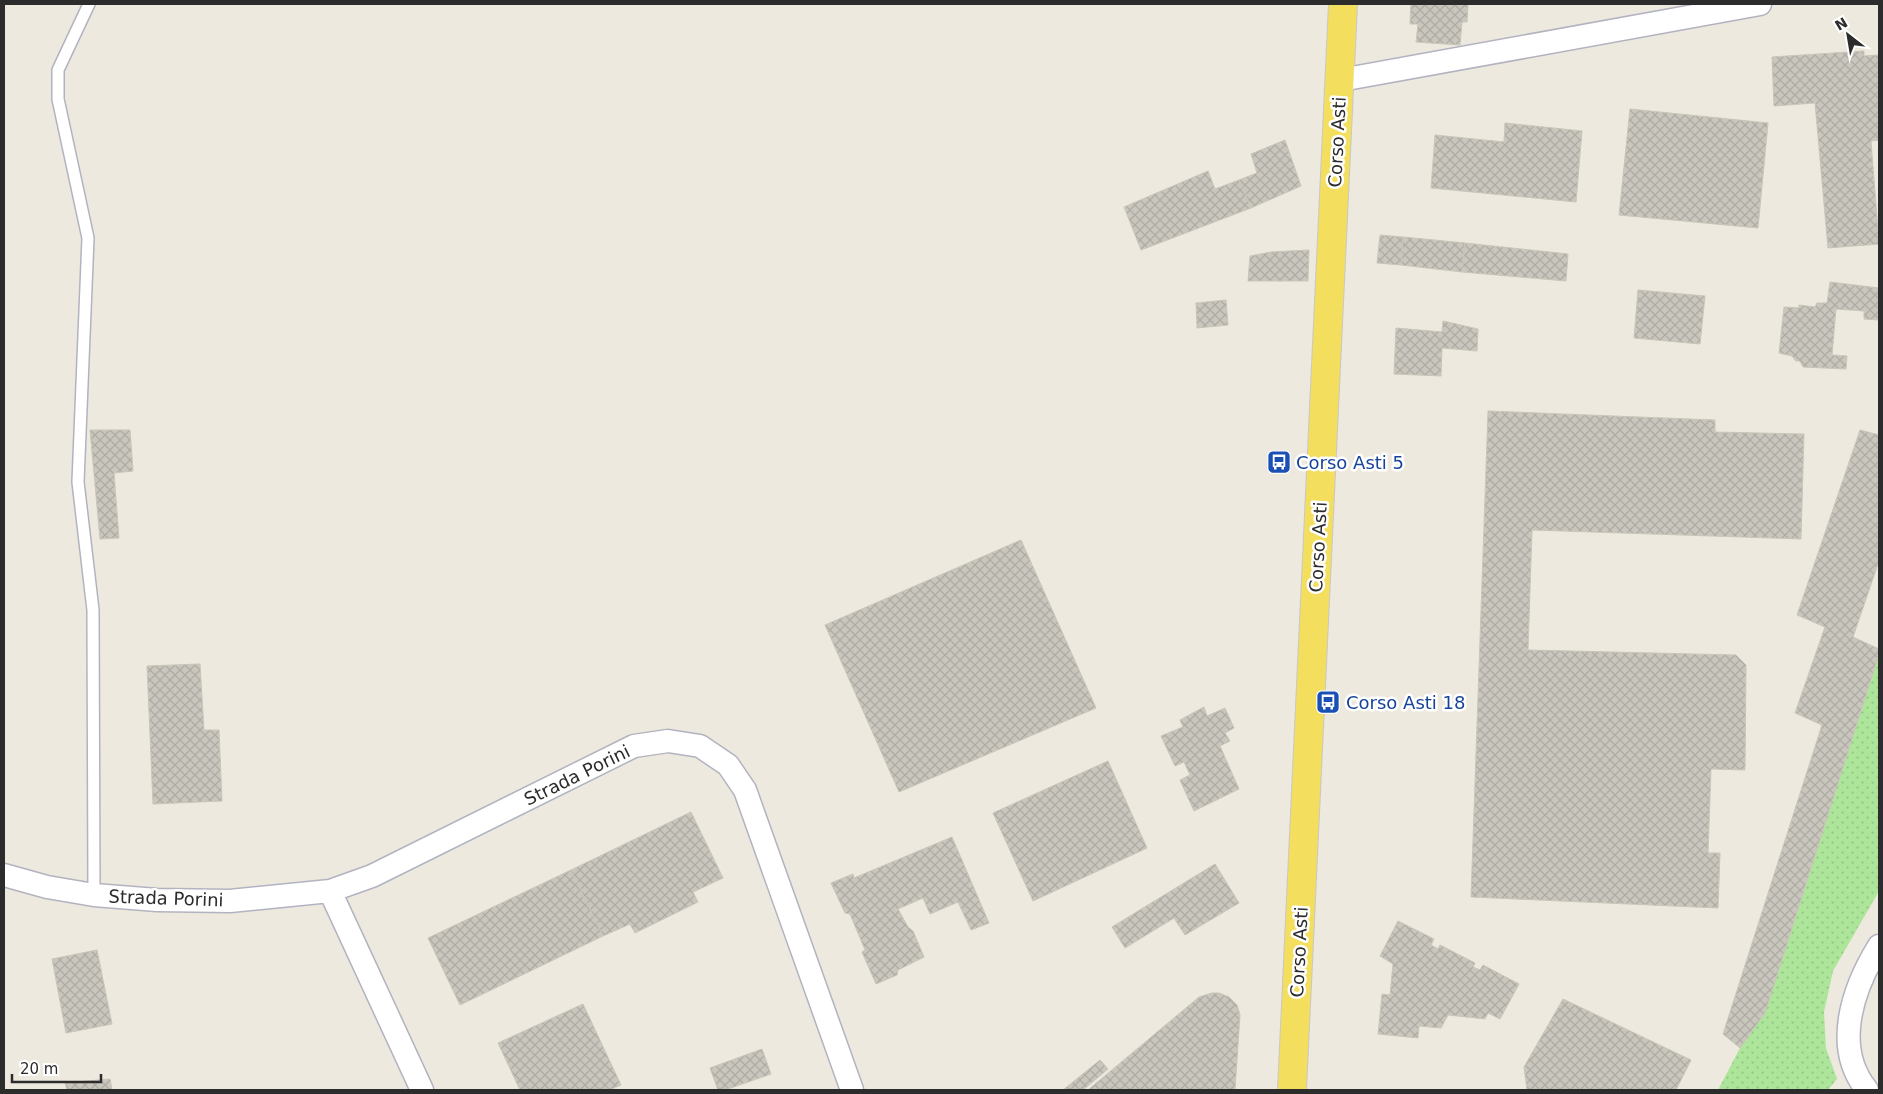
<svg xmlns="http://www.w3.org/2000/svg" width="1883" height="1094" font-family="'DejaVu Sans',sans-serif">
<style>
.grass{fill:url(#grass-dots)}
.building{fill:url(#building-cross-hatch);stroke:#cac5b8}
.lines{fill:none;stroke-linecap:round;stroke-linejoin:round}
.lane-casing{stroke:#b2b3c0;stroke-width:14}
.street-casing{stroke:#b2b3c0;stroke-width:25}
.primary-casing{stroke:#c8c8c8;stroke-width:30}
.lane{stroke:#fff;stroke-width:11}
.street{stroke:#fff;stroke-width:22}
.primary{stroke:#f3de5e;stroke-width:28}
.labels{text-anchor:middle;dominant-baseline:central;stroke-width:5;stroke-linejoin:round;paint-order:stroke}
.street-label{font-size:18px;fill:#2c2c2c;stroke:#fff}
.transit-label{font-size:18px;fill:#164399;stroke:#fff;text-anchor:start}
</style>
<defs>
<pattern id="grass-dots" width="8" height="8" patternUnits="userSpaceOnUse" patternTransform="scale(1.25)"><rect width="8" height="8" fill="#ade59a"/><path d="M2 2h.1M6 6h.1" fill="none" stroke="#95c585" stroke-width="1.8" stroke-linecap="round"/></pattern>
<pattern id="building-cross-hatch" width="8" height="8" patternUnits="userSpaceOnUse" patternTransform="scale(1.25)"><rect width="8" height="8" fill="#c9c7bd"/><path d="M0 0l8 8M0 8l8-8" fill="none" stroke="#adaba3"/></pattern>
</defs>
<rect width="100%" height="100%" fill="#eee9de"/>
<path class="grass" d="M1879 654V891L1833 971 1824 1012 1826 1048 1837 1079 1828 1090H1718L1740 1048 1765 1013Z"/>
<path class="building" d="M1411 4H1468L1467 22H1462L1460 45 1416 42 1418 24H1410Z
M1864 51V56L1879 55V140L1871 141 1879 244 1828 248 1815 103 1774 106 1772 57Z
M1630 109 1768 123 1758 228 1619 215Z
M1505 123 1582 131 1576 202 1431 188 1435 135 1504 142Z
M1285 140 1301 186 1251 208 1239 180 1257 173 1251 154Z
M1208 171 1215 189 1239 180 1251 208 1141 250 1124 207Z
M1380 235 1403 237 1401 265 1377 263Z
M1403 237 1465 243 1462 272 1401 265Z
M1465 243 1568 254 1566 281 1462 272Z
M1309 250 1308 281H1248L1250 256 1271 252Z
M1830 282 1879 288V320L1864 319V311L1836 309 1832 355 1847 356 1846 369 1803 367 1800 361H1796L1792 356 1779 353 1784 307 1799 308V305L1815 307 1817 303H1827Z
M1638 290 1705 296 1700 344 1634 338Z
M1226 300 1228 325 1197 328 1196 303Z
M1443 321 1478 329 1477 351 1442 348 1441 376 1394 374 1396 328 1442 332Z
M1488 411 1715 420V432L1804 434 1801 539 1532 530 1528 650 1736 655 1746 665 1745 770 1711 769 1708 853H1720L1718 908 1471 897Z
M90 430H130L133 471 114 473 119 538 100 539Z
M1860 430 1879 435V561L1853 637 1879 649V654L1765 1013 1740 1048 1723 1034 1822 725 1795 713 1825 627 1797 615Z
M1021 540 1096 708 899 792 825 625Z
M200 664 204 730H219L222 801 153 804 147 666Z
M1204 707 1207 716 1225 708 1234 728 1225 733 1230 741 1220 746 1239 789 1194 811 1180 780 1190 775 1184 762 1175 766 1161 736 1183 727 1180 720Z
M1108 761 1147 848 1033 901 993 813Z
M691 812 723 878 693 892 698 902 635 933 630 924 603 936 571 870Z
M952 837 989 923 971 930 958 902 930 914 923 898 898 909 908 927 913 931 924 957 898 970 897 975 876 984 862 952 865 950 850 914 845 913 831 883 853 874 854 878Z
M1215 864 1239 903 1185 935 1174 918 1125 948 1112 927Z
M571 870 603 936 460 1005 428 938Z
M1398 921 1434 939 1431 945 1438 949 1440 945 1475 963 1473 967 1480 970 1483 965 1519 984 1500 1019 1488 1013 1485 1019 1448 1015 1441 1028 1419 1026 1418 1038 1378 1034 1382 994 1390 995 1393 964 1380 956Z
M97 950 112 1024 66 1033 52 959Z
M1212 993H1219L1229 997 1237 1005 1240 1015 1235 1090H1088L1199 997Z
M1563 999 1691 1060 1676 1090H1527L1524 1067Z
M583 1004 621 1085 609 1090H520L498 1043Z
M762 1049 771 1074 725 1090H718L710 1068Z
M1100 1060 1108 1069 1083 1090H1063Z
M110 1079 112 1090H67L65 1083Z"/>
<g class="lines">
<g class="lane-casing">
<path id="lane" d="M89 4 58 70V99L88 238 78 482 93 610 94 895"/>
</g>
<g class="street-casing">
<path id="street" d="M1341 80 1760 4
M4 875 47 887 94 895 157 900 230 901 330 891 372 876 634 746 668 741 700 746 728 765 745 790 852 1090
M330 891 422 1090
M1867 1090C1832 1047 1853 988 1879 946"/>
</g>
<g class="primary-casing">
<path id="primary" d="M1292 1090 1343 4"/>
</g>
<use href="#lane" class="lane"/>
<use href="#street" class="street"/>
<use href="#primary" class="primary"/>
</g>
<defs>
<g id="bus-square" transform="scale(1.25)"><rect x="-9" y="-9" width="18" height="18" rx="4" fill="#1a4fb4" stroke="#fff"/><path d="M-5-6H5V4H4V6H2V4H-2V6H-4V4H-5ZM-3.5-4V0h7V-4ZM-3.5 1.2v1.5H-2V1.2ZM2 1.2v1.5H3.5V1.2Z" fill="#fff"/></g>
</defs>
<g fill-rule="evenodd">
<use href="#bus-square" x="1279" y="462"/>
<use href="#bus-square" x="1328" y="702"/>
</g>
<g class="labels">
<g class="street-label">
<text transform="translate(1337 142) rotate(-87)">Corso Asti</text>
<text transform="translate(1318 547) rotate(-87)">Corso Asti</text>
<text transform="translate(577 775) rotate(-26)">Strada Porini</text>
<text transform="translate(166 898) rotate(2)">Strada Porini</text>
<text transform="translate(1299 952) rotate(-87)">Corso Asti</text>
</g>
<g class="transit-label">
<text x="1296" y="462">Corso Asti 5</text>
<text x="1346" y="702">Corso Asti 18</text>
</g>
</g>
<rect width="1883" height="1094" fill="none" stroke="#2c2c2c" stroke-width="10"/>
<g transform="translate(1848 35) rotate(329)" stroke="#ffffff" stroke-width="4" paint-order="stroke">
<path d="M0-4L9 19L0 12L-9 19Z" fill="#2c2c2c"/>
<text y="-8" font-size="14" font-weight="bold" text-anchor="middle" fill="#2c2c2c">N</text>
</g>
<path d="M12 1074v8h89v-8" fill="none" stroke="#2c2c2c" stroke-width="2.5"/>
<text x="20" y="1074" font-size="15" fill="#2c2c2c" stroke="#ffffff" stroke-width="4" paint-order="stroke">20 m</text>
</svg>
